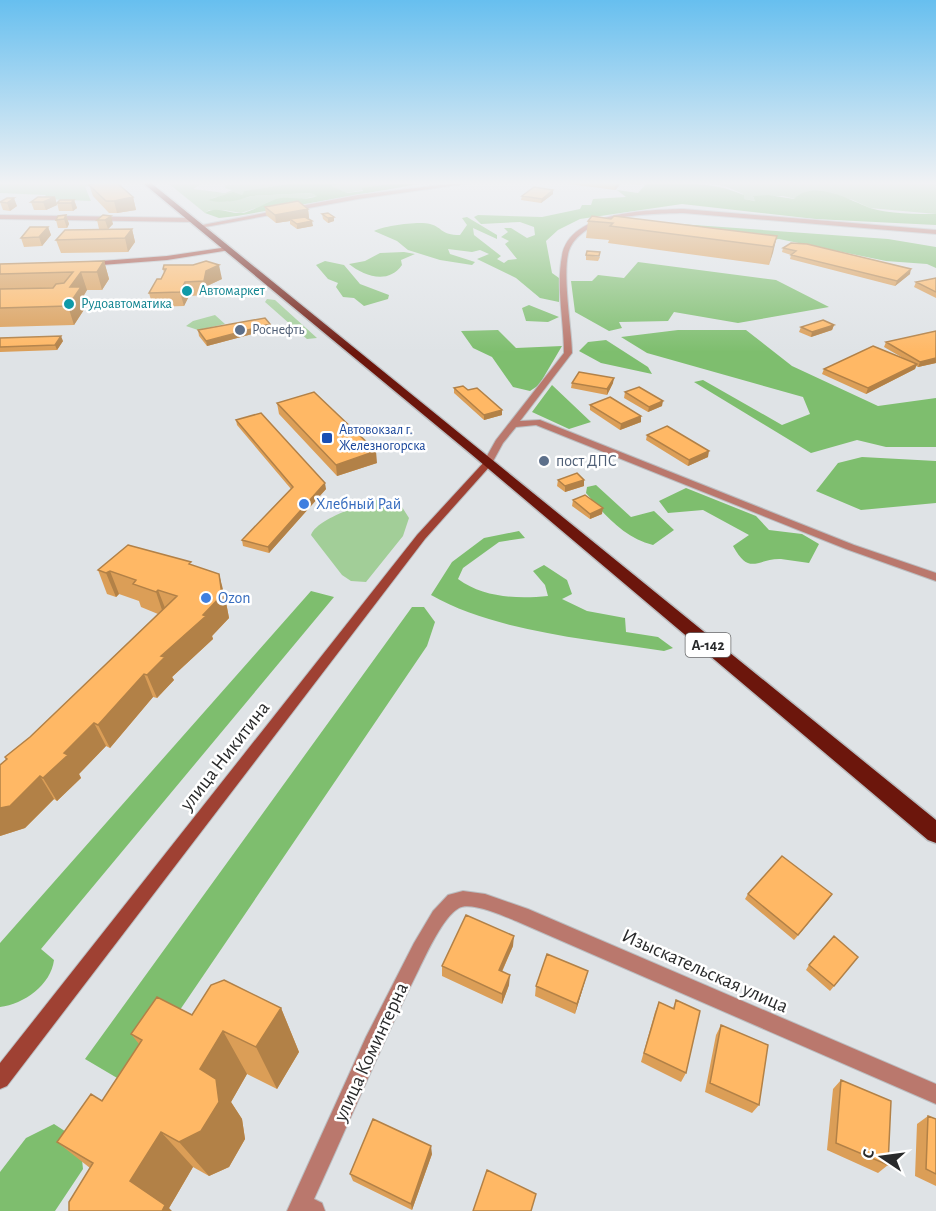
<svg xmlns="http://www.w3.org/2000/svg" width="936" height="1211" font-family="'Alegreya Sans',sans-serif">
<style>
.green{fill:#a2ce98}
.forest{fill:#7ebe6e}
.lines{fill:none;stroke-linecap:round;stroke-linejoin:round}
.minor-casing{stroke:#bbbec1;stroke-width:2}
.secondary-casing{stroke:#bbbec1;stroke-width:2}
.trunk-casing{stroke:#bbbec1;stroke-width:3}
.minor{fill:#ba786d;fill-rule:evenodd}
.secondary{fill:#9f4133;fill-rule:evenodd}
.trunk{fill:#6c160c;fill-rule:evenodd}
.wall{fill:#db9e57}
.shaded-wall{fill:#b28147}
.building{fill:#ffb865;stroke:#b28147;stroke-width:1.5}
.culture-dot{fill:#0f9aa8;stroke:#fff;stroke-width:2}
.service-dot{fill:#5c6f8a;stroke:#fff;stroke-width:2}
.transit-dot{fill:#1a4fb4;stroke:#fff;stroke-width:2}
.shop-dot{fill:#3f7fe0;stroke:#fff;stroke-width:2}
.labels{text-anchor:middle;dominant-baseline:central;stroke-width:5;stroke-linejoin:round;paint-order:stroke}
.far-culture-label{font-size:14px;fill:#0d838f;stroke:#fff;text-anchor:start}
.far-service-label{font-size:14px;fill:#4e5e75;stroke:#fff;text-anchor:start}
.far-transit-label{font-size:14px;fill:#164399;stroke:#fff;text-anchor:start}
.shield{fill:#fff;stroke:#696a6b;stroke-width:1.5}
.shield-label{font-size:15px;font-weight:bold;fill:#292a2b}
.service-label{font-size:16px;fill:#4e5e75;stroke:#fff;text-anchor:start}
.shop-label{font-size:16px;fill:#366cbe;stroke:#fff;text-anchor:start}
.near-street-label{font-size:20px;fill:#292a2b;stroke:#fff}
</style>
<rect width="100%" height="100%" fill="#dfe3e6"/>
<path class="green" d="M0 183H98L85 187 91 201 42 199 46 195 0 193Z
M168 183H203L193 189 225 193 232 190 225 188 226 185 294 183 245 191 242 195 211 198 227 202C235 198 243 200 251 196L311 193 318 196 296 200 287 198 241 213 224 210H209L205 213Z
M348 183C365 183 387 183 407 183 394 187 377 187 363 188V190L346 193 330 186Z
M705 183H936V214L870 208 853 200 816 191 795 199 783 196 753 197 756 201 744 199 743 194 725 186Z
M267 299 275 300 317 338 307 339 265 302Z
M215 315 225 324 198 330 186 326 193 321Z
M379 499 402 507 409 518 403 536 366 582 351 581 342 575 311 535C317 518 363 505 379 499Z"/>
<path class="forest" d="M294 183H348L331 186 347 193 363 191 362 188C381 186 400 181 419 184L237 216 219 218 205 213C216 205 229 214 242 213 248 213 273 200 276 199 290 195 303 202 317 196L311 193 251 196C238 201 222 204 208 200L233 192 242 195 244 191Z
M647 183C681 183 712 181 744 195V199L755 201 753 196 768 195 794 199C814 179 849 200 870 208 889 214 916 214 936 214V225L815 219 682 204 580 219 558 230 546 241 552 273 559 278V302L540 298 516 278 477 259 489 254 480 250 472 252 448 249 450 254 475 262 472 265 440 260 408 250 397 241 374 231C384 226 418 221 430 224 444 228 440 235 460 235L467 225 462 218 467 217 497 235V239L473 228 474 235 501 256 497 259 504 263 508 260 517 259 505 244 509 241 501 237 508 232 504 228H511L527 238 535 235 534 227 520 222 481 224 474 217 478 215 542 217 580 209 582 205H591L593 199 626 197 617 190 638 193Z
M624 220 888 239 936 247V268L927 264 886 261 779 239 745 242Z
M404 252 415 254 401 260 402 265C388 285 364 276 349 264L365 261 380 253Z
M325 261 344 265 360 284 389 295 388 299 364 306 354 298 343 297 336 287 338 283 328 279 316 265Z
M638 262 776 280 829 307 738 323 674 312 668 321 619 322 622 328 609 331 575 312 571 281H592L598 275 624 278Z
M529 305 559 317 548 322 526 321 522 308Z
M498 330 516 348 562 346 539 385 530 391 513 387 492 357 473 348 461 331Z
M678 330H746L792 366 878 406 936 398V447H886L857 440 811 453 694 382 703 380 782 425 810 414 803 397 647 353 621 337Z
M606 340 648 367 652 374 601 363 579 351 588 342Z
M552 385 591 422 569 429 532 412Z
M862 457 936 461V503L861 510 816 491 838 463Z
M596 485 631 517 654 511 674 530 653 545C624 538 605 515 586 493L587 487Z
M686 488 756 516 769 530 802 534 819 544 809 563C800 562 790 560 781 559 757 558 750 577 733 546L749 535 703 510 668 513 659 501Z
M519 531 525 538 499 542 463 568 458 579C484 598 518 599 548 596L545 585 533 571 544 565 567 580 572 594 562 599 587 611 625 618 626 632 658 637 673 648 664 651C590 639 496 632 431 595L452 562 484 538Z
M311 591 334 597 41 949 54 960C51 985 24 1004 0 1007V943Z
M412 607H424L435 622 427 646 129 1085 85 1059Z
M54 1124 80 1141 83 1169 55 1211H0V1172L26 1138Z"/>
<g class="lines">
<g class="minor-casing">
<path id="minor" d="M457 183H471L358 199 200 228 197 226 358 195Z
M683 209 936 230V234L683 213C649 214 590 213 571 246 560 264 572 330 572 353L520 421 540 420 854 545 936 573V581L846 549 536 425 516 427 503 443 491 465H485L483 463 496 440 564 353C564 321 556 287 562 256 569 211 649 210 683 209Z
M0 215 192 218 195 220 192 222 0 219Z
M463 891 485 894 528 909 936 1084V1104L516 921C504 916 470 901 459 908 443 917 427 953 419 969 381 1045 349 1123 314 1199L322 1203 325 1211H287L366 1037 414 943 433 911 448 895Z"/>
</g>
<g class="secondary-casing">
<path id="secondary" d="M228 247 231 249 230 250 167 260 88 266 85 264 88 262 167 256Z
M488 460 491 461V465L425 539 7 1086 0 1089V1063L417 535 485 461Z"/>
</g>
<g class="trunk-casing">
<path id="trunk" d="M143 183H151L936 820V843L928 840 471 454Z"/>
</g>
<use href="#minor" class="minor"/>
<use href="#secondary" class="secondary"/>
<use href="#trunk" class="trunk"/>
</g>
<path class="wall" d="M569 183H620L619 186 615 190 569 184Z
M625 183H642L640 185Z
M89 185 133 197 136 210 117 213H109L93 196Z
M553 194 541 203 521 200 522 196Z
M55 197 57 205 46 210H34L31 202Z
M7 198 17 206 10 211 3 210 0 202Z
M74 200 77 208 73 211H59L57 203Z
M265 207 308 209 309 218H307L313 226 297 229 290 224V221L276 223 266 215Z
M322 214 334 217V221L328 223 323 219Z
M66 215 69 224 67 228H58L56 220Z
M103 215 113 224 108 229H99L97 220Z
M611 219 777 236 769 265 608 243 609 240 586 238 588 221Z
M48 227 51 235 42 246 24 247 21 238Z
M132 229 135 242 128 252 61 253 56 240Z
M783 248 910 274 895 286 790 259 791 255 782 252Z
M586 255 600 257 598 261 586 260Z
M104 261 109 279 102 290H87L84 295 87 305 74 325 0 327V264Z
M164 265 222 279 209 285 207 295 189 296 184 306 153 307 149 293 161 279 164 273 163 269Z
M936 278V298L914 287 916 282Z
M834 325 832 330 811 337 799 332 801 327Z
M271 329 207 346 199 336 198 330Z
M936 331V363L918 367 916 366 915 369 866 394 822 374 824 369 903 358 884 347 886 342Z
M0 338 63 341 57 350 0 352Z
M572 383H613L607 395 571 388Z
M454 388 502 415 484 420 454 393Z
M625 392 662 406 648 412 624 398Z
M277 403 377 463 337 476 279 414Z
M590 405 641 422 620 430 590 410Z
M236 420 326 489 269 553 243 546 242 540 291 489 237 425Z
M647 435 708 457 688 466 646 440Z
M558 480H584V486L565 492 557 486Z
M573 500 602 514 590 519 572 506Z
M192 565 225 597 229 618 212 636 213 639 172 677 174 680 157 698 153 697 110 748 106 746 79 774 81 778 57 801 54 799 25 828 0 836V765L6 760 5 757 30 737 158 614 141 607 139 601 119 594 116 597 107 594 98 570Z
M748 894H832L828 900 794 940 745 899Z
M513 946 502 972 509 985 502 1004 442 976V966Z
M858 957 830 991 806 970 809 965Z
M585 981 575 1014 535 996 536 986Z
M676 1000 686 1073 681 1082 641 1062 655 1012 659 1002 673 1008Z
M281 1008 299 1052 277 1089 247 1074 231 1102 242 1119 245 1139 229 1167 209 1176 193 1167 169 1208 90 1168 57 1142 102 1101 139 1044 131 1034 192 1015Z
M721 1025 759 1105 752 1113 705 1092 716 1035Z
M841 1080 888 1165 878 1173 827 1150 833 1089Z
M928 1116 936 1119V1186L915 1176 917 1124Z
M432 1154 412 1210 353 1181 350 1174Z"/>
<path class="shaded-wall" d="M616 183H620L619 186 615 190Z
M553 190V194L541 203 542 199Z
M55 197 57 205 46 210 43 202Z
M133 197 136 210 117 213 114 201Z
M14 198 17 206 10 211 7 203Z
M74 200 77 208 73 211 71 203Z
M308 209 309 218 292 221 290 219V221L276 223 275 215Z
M66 215 69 224 67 228 64 219Z
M111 216 113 224 108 229 105 220Z
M334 217V221L328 223V218Z
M312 221 313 226 297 229V224Z
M48 227 51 235 42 246 39 237Z
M132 229 135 242 128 252 125 238Z
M777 236 773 253 769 265 773 247Z
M104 261 109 279 102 290 97 272Z
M219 265 222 279 209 285 207 295 204 281 206 271Z
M911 269 910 274 895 286 897 281Z
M81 272 87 290 84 295 87 305 74 325 68 306 70 287Z
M185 282 189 296 184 306 180 292Z
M270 324 271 329 207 346 206 341Z
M834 325 832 330 811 337 812 332Z
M61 336 63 341 57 350 55 345Z
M936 358V363L918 367 920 362Z
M917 364 915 369 866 394 868 388Z
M614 378 613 383 607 395V389Z
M663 401 662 406 648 412 649 407Z
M502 410V415L484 420V415Z
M641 416V422L620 430 621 424Z
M376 451 377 463 337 476 336 465Z
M709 451 708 457 688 466 689 460Z
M584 480V486L565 492V486Z
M325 483 326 489 269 553 268 547Z
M603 508 602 514 590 519V514Z
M110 571 119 594 116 597 106 573Z
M219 574 225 597 229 618 212 636 213 639 172 677 174 680 157 698 147 675 161 656 203 615Z
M158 590 167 613 164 616 156 592Z
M144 674 153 697 110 748 98 725Z
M94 723 106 746 79 774 81 778 57 801 43 778 64 753Z
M40 776 54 799 25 828 0 836V808Z
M832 894 828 900 794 940 798 935Z
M514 936 513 946 498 980 499 970Z
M588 971 585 981 575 1014 577 1004Z
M510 975 509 985 502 1004V994Z
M281 1008 299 1052 277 1089 256 1047Z
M223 1031 247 1074 231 1102 242 1119 245 1139 229 1167 209 1176 179 1142 200 1069Z
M161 1132 193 1167 169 1208 172 1211H162L130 1181Z
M431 1146 432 1154 412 1210 411 1204Z"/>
<path class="building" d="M97 183H117L133 197 114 201H106L89 185Z
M534 187 553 190 542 199 522 196Z
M38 197H55L43 202H31Z
M7 198H14L7 203 0 202Z
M60 200H74L71 203H57Z
M298 201 308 209 275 215 265 207Z
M328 213 334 217 328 218 322 214Z
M66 215 64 219 56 220 58 216Z
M103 215 111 216 105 220H97Z
M592 216 611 219 614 216 777 236 773 247 610 226 613 223 588 221Z
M305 217 312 221 297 224 290 219Z
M30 227H48L39 237 21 238Z
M132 229 125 238 56 240 65 230Z
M791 243 807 244 911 269 897 281 791 255 796 251 783 248Z
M587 251 600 252 599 256 586 255Z
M104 261 97 272H81L70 287H81L68 306 0 308V289L53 288 56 284 64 283 73 272 0 274V264Z
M206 261 219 265 206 271 204 281 185 282 180 292 149 293 157 279H161L166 269H163L164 265H193Z
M936 278V292L916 282Z
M265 318 270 324 206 341 198 330Z
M823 320 834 325 812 332 801 327Z
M936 331V358L920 362 886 342Z
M61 336 55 345 0 347V338Z
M873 346 917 364 868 388 824 369Z
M579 372 614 378 607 389 572 383Z
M463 386 468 390 477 388 502 410 484 415 454 388Z
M639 387 663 401 649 407 625 392Z
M314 392 376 451 336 465 277 403Z
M610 397 641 416 621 424 590 405Z
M261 413 325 483 268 547 242 540 293 487 236 420Z
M667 426 709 451 689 460 647 435Z
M577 473 584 480 565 486 558 480Z
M585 495 603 508 590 514 573 500Z
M128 545 191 562 189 564 219 574 222 595 203 615 206 616 161 656 165 657 147 675 144 674 98 725 94 723 64 753 68 755 43 778 40 776 10 806 0 808V765L7 759 5 757 30 737 177 596 158 590 156 592 133 584 136 580 110 571 106 573 98 570Z
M782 856 832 894 798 935 748 894Z
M466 915 514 936 499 970 510 975 502 994 442 966Z
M834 936 858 957 834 986 809 965Z
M547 954 588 971 577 1004 536 986Z
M224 980 281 1008 256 1047 223 1031 200 1069 216 1079 219 1102 201 1131 179 1142 161 1132 130 1181 165 1205 162 1211H69V1202L93 1163 57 1142 91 1094 102 1101 142 1040 131 1034 157 997 192 1015 211 985Z
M676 1000 700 1011 686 1073 644 1053 659 1002 674 1009Z
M721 1025 768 1045 759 1105 710 1083Z
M841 1080 891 1101 888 1165 836 1143Z
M928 1116 936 1119V1174L926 1169Z
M373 1119 431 1146 411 1204 350 1174Z
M487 1170 536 1194 531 1211H473Z"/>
<linearGradient id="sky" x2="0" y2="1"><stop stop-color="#67bfef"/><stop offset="0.52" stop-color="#f1f2f4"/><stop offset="1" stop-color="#f1f2f4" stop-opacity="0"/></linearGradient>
<rect width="936" height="352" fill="url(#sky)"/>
<g class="culture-dot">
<circle cx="187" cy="291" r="6"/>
<circle cx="69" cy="304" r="6"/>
</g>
<g class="service-dot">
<circle cx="240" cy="330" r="6"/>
<circle cx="544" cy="461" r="6"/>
</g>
<rect class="transit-dot" x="321" y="432" width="12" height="12" rx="3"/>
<g class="shop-dot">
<circle cx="304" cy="504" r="6"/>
<circle cx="206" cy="598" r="6"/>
</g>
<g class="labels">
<g class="far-culture-label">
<text x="199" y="291">Автомаркет</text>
<text x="81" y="304">Рудоавтоматика</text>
</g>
<g class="far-service-label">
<text x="252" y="330">Роснефть</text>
</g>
<g class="far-transit-label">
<text x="339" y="430">Автовокзал г.<tspan x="339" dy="16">Железногорска</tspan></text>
</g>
<rect class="shield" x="685.5" y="633" width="45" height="24" rx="4.5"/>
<g class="shield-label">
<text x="708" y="645">А-142</text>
</g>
<g class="service-label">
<text x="556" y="461">пост ДПС</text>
</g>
<g class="shop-label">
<text x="316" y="504">Хлебный Рай</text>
<text x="218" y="598">Ozon</text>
</g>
<g class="near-street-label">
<text transform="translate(225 756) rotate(-52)">улица Никитина</text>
<text transform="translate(705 971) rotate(24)">Изыскательская улица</text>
<text transform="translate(371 1052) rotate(-65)">улица Коминтерна</text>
</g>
</g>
<g transform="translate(882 1157) rotate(283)" stroke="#ffffff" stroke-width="4.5" paint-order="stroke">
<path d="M0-4.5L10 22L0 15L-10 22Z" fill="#292a2b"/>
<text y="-9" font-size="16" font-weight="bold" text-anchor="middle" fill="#292a2b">С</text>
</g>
</svg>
